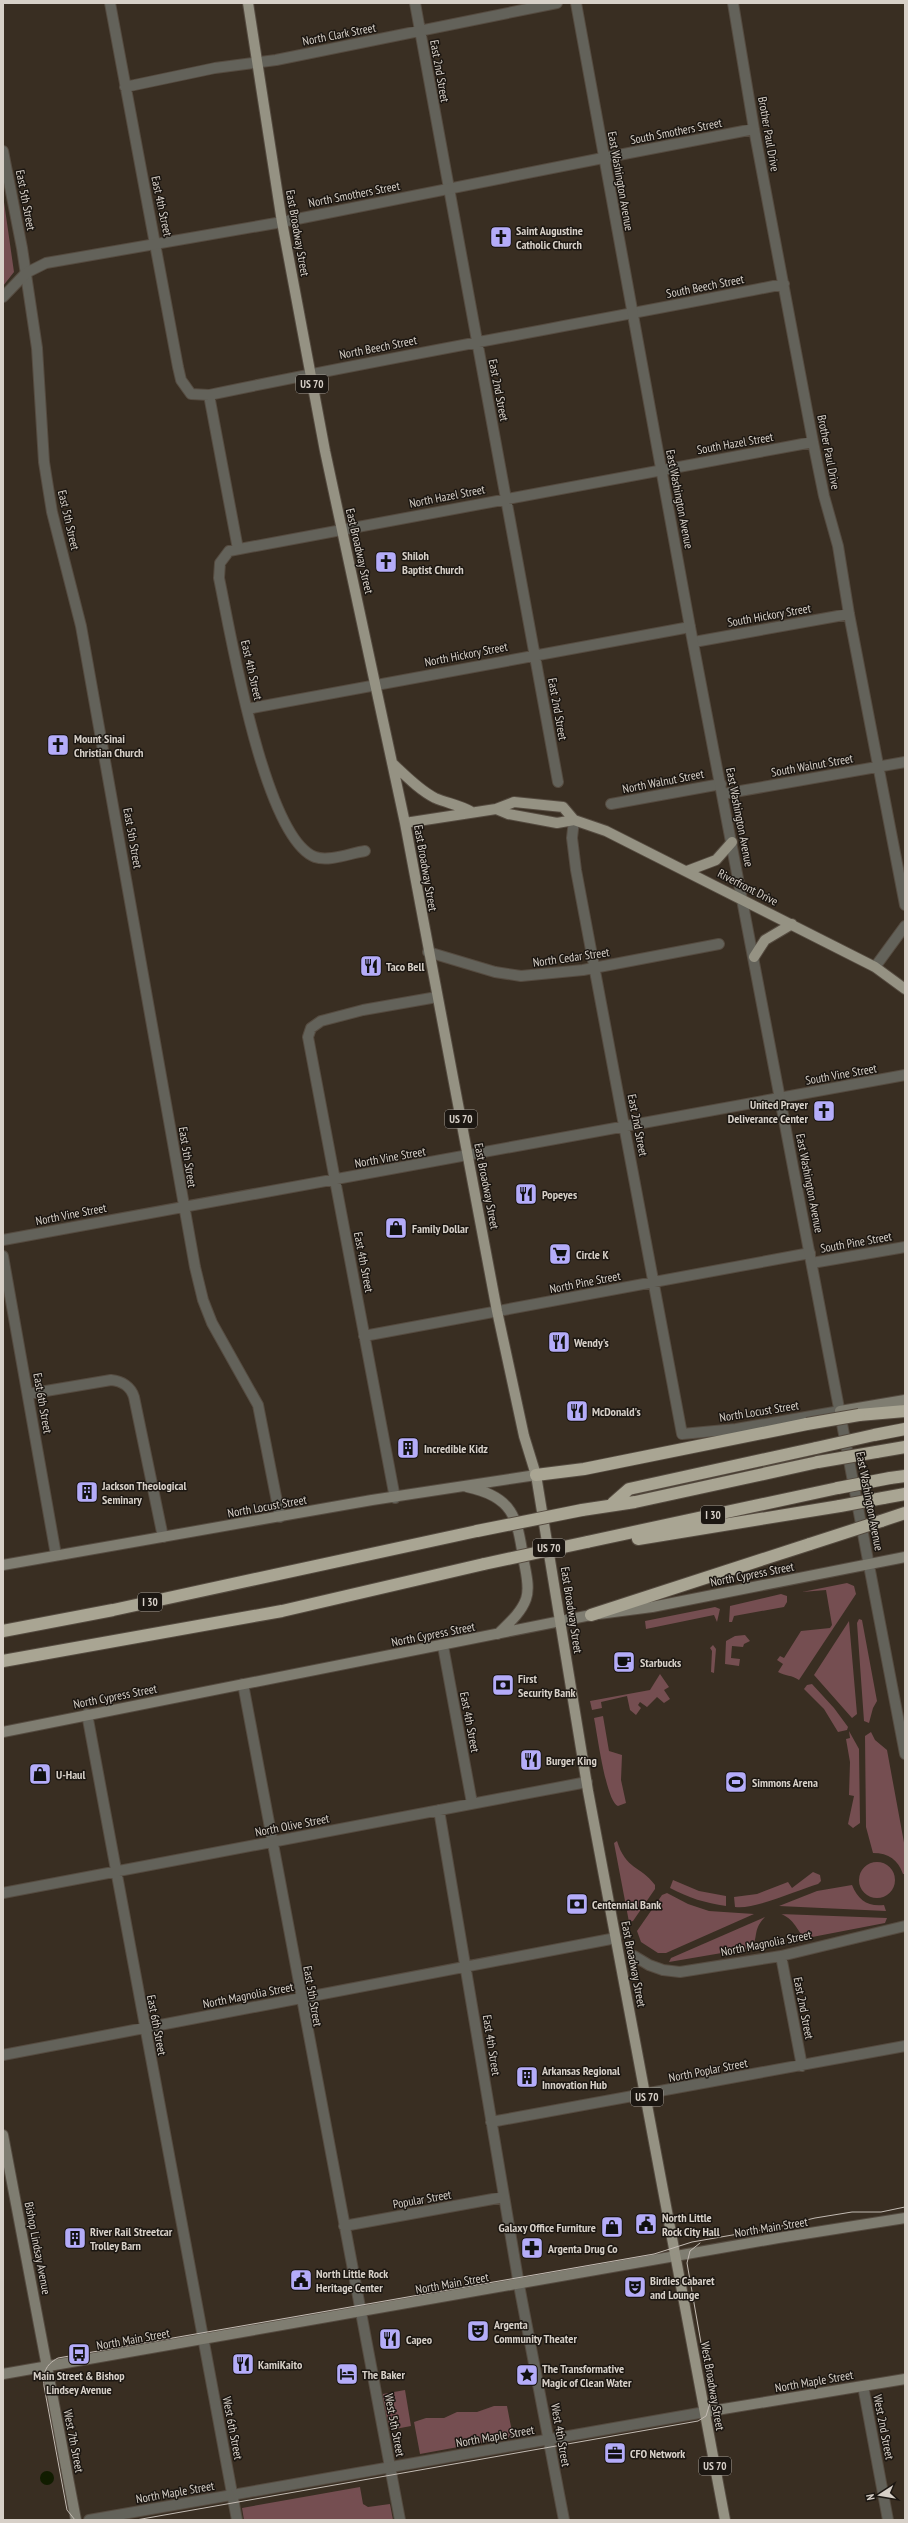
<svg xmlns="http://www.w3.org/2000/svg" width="908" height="2523" font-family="'PT Sans Narrow',sans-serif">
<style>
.green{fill:#754e51}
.water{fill:#111c00}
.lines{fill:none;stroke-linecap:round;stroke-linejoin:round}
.minor-casing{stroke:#554b40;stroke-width:12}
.tertiary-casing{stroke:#554b40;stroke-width:12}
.secondary-casing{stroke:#554b40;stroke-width:12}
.primary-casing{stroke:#554b40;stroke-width:12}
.motorway-casing{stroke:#554b40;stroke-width:14}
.minor{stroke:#63625a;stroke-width:10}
.tertiary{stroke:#63625a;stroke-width:10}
.secondary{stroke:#7f7d71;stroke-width:10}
.primary{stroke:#959283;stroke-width:10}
.motorway{stroke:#a9a593;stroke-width:12}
.tram{stroke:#c3bbb3;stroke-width:1}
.motorway-bridge-casing{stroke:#554b40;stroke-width:14;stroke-linecap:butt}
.motorway-bridge{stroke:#a9a593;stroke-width:12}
.labels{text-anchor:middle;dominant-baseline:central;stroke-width:3;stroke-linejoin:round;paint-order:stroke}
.shield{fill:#1c1712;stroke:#9f9891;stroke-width:1}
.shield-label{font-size:11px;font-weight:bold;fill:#d7d0c8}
.street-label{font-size:12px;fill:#d7d0c8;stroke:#1c1712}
.poi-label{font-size:12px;font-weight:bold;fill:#d7d0c8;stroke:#1c1712;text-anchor:start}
</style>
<rect width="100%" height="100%" fill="#392e22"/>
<path class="green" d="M3 195 14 272 3 286Z
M847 1583 854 1586 856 1594 799 1680C792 1675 785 1676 778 1672L783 1664 777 1660 780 1656 784 1658 801 1631 830 1628 832 1625 826 1590 802 1592Z
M781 1594 787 1596V1602L784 1607 734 1616 732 1622H729L730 1606Z
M715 1607 720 1609 717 1622 714 1615 646 1629 645 1621Z
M859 1619 862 1620 877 1701 873 1708 869 1723 864 1721 857 1623Z
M849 1621 857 1714 852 1718 814 1675Z
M735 1636 745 1635 750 1641 744 1644 743 1647 732 1646 731 1658 740 1659 739 1666 725 1664 726 1641Z
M713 1645 716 1649 714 1673 711 1672 712 1651 710 1648Z
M660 1674 669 1687 664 1690 670 1699 664 1703 657 1697 647 1707 640 1702 638 1705 641 1708 636 1715 630 1710 627 1696 601 1702 602 1708 592 1710 590 1701 650 1690Z
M812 1684 834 1708 848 1727 847 1730 838 1732 824 1709 804 1689 807 1685Z
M603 1716 609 1751 622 1755 621 1780 626 1803 618 1806C606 1802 597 1732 594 1718Z
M849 1731 859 1749 860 1823 853 1828 848 1824 854 1796 849 1795 850 1762 846 1739 850 1738Z
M871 1732 875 1740 887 1750 905 1848V1874H903C898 1860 889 1853 873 1853L866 1827 865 1736Z
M617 1841C626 1870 640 1865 655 1885V1889L633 1921 629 1922 614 1843Z
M859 1880a18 18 0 1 1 36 0a18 18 0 1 1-36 0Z
M813 1872 820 1875 821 1881 818 1884C797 1890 755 1910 735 1907L734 1897 757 1894 788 1882 792 1888Z
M673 1880 699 1891 726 1896V1906C705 1903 689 1898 670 1888Z
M852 1885C858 1900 868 1907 884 1905L886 1911 779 1906 817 1891Z
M667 1893 688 1904 709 1911 754 1914 666 1953H658L641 1942 637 1931 662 1895Z
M781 1914H780L887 1918 885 1923 807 1938C798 1936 797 1920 781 1914Z
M765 1917C752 1930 759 1938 751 1948L669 1962 671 1958Z
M405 2390 411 2426 390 2430 388 2420 384 2416 382 2397 383 2394Z
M494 2406H507L513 2437 420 2454 414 2422 426 2418H444L457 2412H477Z
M360 2487 363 2504 368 2507 390 2504 393 2520H244L242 2508Z"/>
<path class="water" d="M40 2478a7 7 0 1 1 14 0a7 7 0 1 1-14 0Z"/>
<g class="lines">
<g class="minor-casing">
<path id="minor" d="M110 3 178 367 181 380 191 394 209 395C400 355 592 322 784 284
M415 3 558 782
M733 3 754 129 813 442 824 496 838 546 849 614 905 905
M125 87 215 68 276 60 557 3
M3 151 22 248 37 348 44 462 52 512 81 626 195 1267 203 1300 212 1323 258 1405 280 1517
M603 158 754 129
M209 395 238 549
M694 642 849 614
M247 709 690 627
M723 794 905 762
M611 804 721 784
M574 820 572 838 576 870 682 1434 736 1429 840 1411
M365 851C351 853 329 862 315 857 264 838 230 630 219 578L220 563 229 551 813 442
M428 952 495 972 521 976 583 970 719 944
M875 967 905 926
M3 1240 905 1075
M3 1256 56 1555
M812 1263 905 1247
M364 1336 810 1253
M28 1394 111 1380C122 1381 131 1387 134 1397L163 1537
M395 1498 308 1037 311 1028 321 1021 363 1010 437 997
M443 1646 472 1803
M243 1684 400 2520
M87 1714 237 2520
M439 1810 519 2285
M3 1893 587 1782
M634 1956 649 1965 663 1970 680 1972 781 1956 905 1926
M781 1956 802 2066
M3 2055 616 1938
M491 2122 905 2046
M344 2226 504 2197
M863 2386 888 2520"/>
</g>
<g class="tertiary-casing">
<path id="tertiary" d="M576 3 690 627 905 1754
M3 297 26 273 46 263 282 222 603 158
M519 2285 564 2520
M89 2520 705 2412"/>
</g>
<g class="secondary-casing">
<path id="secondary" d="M840 1411 905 1400
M467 1487C515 1497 517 1519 524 1562 526 1573 530 1588 526 1599 521 1613 508 1624 498 1634
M3 1565 372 1500 536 1475
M3 1732 591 1615 652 1607 905 1557
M3 2135 76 2520
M3 2374 778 2238 905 2218
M705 2412 905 2379"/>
</g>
<g class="primary-casing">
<path id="primary" d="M248 3 282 222 325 451 405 823 497 1311 524 1436 536 1475 588 1791 725 2520
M392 763C405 775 419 790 435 798 447 803 459 805 470 811
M496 809 508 814 557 823 574 820 606 831 875 967 905 989
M405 823 496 809 514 802 563 807 574 820
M687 871 716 860 732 842
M754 957 765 940 792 924"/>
</g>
<g class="motorway-casing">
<path id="motorway" d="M859 1415 905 1411
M874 1435 905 1429
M876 1452 905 1447
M536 1475 584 1469 807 1424
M890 1478 905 1476
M883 1498 905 1494
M613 1503 629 1489 816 1448
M582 1510 635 1502 818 1462
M881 1521 905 1513
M638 1539 840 1506
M587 1542 838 1488
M591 1615 810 1544
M3 1631 113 1610 477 1531
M3 1661 282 1611 484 1564"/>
</g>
<use href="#minor" class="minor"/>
<use href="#tertiary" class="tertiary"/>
<use href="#secondary" class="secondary"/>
<use href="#primary" class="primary"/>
<use href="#motorway" class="motorway"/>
<path class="tram" d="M75 2520 67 2510 44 2386C43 2373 45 2365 58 2358L654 2254 692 2242 773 2228 815 2218 852 2212H881L905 2207
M136 2520 698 2421 706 2416 711 2400 687 2263 690 2251 700 2243"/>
<g class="motorway-bridge-casing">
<path id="motorway-bridge" d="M807 1424 859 1415
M816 1448 874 1435
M818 1462 876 1452
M838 1488 890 1478
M840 1506 883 1498
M477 1531 582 1510
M810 1544 881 1521
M484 1564 587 1542"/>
</g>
<use href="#motorway-bridge" class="motorway-bridge"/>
</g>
<defs>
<g id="church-square" transform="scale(1.15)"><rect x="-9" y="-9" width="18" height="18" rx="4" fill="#b4acf9" stroke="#1c1712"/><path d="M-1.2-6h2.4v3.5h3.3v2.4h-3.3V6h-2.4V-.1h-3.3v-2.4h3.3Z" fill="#111"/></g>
<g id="restaurant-square" transform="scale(1.15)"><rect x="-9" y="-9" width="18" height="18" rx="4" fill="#b4acf9" stroke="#1c1712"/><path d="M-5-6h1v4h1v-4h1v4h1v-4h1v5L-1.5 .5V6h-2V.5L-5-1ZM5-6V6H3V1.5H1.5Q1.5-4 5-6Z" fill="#111"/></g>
<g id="shop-square" transform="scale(1.15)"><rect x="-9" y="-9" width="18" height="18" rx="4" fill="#b4acf9" stroke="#1c1712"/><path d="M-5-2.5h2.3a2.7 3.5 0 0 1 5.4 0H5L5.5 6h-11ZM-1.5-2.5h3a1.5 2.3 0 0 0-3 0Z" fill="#111"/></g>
<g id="supermarket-square" transform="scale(1.15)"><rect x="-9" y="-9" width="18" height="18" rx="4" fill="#b4acf9" stroke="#1c1712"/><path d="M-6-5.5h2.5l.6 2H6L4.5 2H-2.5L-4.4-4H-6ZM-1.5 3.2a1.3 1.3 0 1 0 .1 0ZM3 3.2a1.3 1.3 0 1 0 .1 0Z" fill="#111"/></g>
<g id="building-square" transform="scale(1.15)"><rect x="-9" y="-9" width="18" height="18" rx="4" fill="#b4acf9" stroke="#1c1712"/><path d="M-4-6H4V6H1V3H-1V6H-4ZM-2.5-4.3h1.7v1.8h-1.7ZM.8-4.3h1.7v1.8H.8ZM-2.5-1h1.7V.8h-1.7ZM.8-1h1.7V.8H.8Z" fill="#111"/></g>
<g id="cafe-square" transform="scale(1.15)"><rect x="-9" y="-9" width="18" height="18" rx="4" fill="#b4acf9" stroke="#1c1712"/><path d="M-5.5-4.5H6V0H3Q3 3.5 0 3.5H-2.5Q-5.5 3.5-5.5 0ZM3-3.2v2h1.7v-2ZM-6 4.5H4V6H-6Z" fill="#111"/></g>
<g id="bank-square" transform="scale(1.15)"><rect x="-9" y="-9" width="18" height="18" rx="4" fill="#b4acf9" stroke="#1c1712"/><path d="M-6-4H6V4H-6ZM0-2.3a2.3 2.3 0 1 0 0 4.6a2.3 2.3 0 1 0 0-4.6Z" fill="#111"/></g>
<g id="stadium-square" transform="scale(1.15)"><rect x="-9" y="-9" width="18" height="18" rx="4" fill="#b4acf9" stroke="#1c1712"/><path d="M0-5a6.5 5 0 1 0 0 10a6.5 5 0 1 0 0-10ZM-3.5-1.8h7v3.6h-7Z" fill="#111"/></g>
<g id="civic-square" transform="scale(1.15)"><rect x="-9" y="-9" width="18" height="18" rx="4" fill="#b4acf9" stroke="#1c1712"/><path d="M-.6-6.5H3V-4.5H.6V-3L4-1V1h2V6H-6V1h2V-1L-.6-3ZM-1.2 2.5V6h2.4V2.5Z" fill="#111"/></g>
<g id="pharmacy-square" transform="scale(1.15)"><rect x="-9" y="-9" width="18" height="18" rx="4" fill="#b4acf9" stroke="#1c1712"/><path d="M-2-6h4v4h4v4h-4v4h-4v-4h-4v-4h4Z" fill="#111"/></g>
<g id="theatre-square" transform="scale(1.15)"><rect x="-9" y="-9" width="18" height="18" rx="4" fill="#b4acf9" stroke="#1c1712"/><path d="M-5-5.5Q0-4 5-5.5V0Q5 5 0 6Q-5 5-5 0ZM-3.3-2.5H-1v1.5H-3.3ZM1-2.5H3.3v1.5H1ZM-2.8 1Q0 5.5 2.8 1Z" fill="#111"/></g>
<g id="bus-square" transform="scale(1.15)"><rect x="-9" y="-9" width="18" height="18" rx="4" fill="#b4acf9" stroke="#1c1712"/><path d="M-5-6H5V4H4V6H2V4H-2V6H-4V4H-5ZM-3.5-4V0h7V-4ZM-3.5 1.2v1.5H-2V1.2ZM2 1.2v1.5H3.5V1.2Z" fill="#111"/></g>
<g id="hotel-square" transform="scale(1.15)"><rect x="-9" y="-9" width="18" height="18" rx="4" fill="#b4acf9" stroke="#1c1712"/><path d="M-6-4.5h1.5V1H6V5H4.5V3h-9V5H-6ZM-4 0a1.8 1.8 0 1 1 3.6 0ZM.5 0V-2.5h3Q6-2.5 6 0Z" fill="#111"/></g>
<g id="sight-square" transform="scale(1.15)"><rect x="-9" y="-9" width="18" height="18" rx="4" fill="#b4acf9" stroke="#1c1712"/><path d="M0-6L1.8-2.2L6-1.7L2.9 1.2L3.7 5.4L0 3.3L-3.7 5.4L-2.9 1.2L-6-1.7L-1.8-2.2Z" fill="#111"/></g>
<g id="office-square" transform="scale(1.15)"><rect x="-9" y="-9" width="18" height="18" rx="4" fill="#b4acf9" stroke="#1c1712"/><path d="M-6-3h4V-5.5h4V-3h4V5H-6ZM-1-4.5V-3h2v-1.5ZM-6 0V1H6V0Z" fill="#111"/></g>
</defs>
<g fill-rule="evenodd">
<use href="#church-square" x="501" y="237"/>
<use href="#church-square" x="386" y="562"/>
<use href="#church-square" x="58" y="745"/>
<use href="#restaurant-square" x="371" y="966"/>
<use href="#church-square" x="824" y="1111"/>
<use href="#restaurant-square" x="526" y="1194"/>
<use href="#shop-square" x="396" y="1228"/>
<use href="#supermarket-square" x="560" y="1254"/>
<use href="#restaurant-square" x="559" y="1342"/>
<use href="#restaurant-square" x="577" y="1411"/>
<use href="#building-square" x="408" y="1448"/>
<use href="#building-square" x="87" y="1492"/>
<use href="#cafe-square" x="624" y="1662"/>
<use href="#bank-square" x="503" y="1685"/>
<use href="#restaurant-square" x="531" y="1760"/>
<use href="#shop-square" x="40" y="1774"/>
<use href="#stadium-square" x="736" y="1782"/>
<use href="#bank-square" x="577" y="1904"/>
<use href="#building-square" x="527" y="2077"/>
<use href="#civic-square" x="646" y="2224"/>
<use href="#shop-square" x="612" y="2227"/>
<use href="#building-square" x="75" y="2238"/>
<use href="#pharmacy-square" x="532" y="2248"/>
<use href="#civic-square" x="301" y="2280"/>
<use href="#theatre-square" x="635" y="2287"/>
<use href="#theatre-square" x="478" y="2331"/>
<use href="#restaurant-square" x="390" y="2339"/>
<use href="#bus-square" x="79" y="2354"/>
<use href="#restaurant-square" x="243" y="2364"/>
<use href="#hotel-square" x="347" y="2374"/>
<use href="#sight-square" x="527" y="2375"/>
<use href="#office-square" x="615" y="2453"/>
</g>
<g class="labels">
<g class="shield">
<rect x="296" y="375" width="32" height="18" rx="3"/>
<rect x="445" y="1110" width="32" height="18" rx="3"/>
<rect x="701" y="1506" width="24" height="18" rx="3"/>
<rect x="533" y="1539" width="32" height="18" rx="3"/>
<rect x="138" y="1593" width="24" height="18" rx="3"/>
<rect x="631" y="2088" width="32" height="18" rx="3"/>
<rect x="699" y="2457" width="32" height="18" rx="3"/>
</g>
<g class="shield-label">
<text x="312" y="384">US 70</text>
<text x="461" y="1119">US 70</text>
<text x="713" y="1515">I 30</text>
<text x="549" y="1548">US 70</text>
<text x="150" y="1602">I 30</text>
<text x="647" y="2097">US 70</text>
<text x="715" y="2466">US 70</text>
</g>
<g class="street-label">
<text transform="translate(339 34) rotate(-11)">North Clark Street</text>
<text transform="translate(440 71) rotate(80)">East 2nd Street</text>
<text transform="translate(676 131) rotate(-11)">South Smothers Street</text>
<text transform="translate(769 134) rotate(80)">Brother Paul Drive</text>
<text transform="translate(621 181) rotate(80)">East Washington Avenue</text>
<text transform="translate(354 194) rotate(-11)">North Smothers Street</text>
<text transform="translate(26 200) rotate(79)">East 5th Street</text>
<text transform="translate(162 206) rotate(78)">East 4th Street</text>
<text transform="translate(298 233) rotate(80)">East Broadway Street</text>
<text transform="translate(705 286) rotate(-11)">South Beech Street</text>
<text transform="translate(378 347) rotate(-11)">North Beech Street</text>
<text transform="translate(499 390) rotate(79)">East 2nd Street</text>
<text transform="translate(735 443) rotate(-10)">South Hazel Street</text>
<text transform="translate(829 452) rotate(79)">Brother Paul Drive</text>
<text transform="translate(447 496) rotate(-11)">North Hazel Street</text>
<text transform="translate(680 499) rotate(79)">East Washington Avenue</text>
<text transform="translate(69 520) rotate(77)">East 5th Street</text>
<text transform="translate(360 551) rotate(77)">East Broadway Street</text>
<text transform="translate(769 615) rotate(-10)">South Hickory Street</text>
<text transform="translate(466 654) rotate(-11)">North Hickory Street</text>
<text transform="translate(252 670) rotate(77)">East 4th Street</text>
<text transform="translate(558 709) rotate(80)">East 2nd Street</text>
<text transform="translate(812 765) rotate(-10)">South Walnut Street</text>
<text transform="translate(663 781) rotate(-11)">North Walnut Street</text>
<text transform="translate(740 817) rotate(79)">East Washington Avenue</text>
<text transform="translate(133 838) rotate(80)">East 5th Street</text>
<text transform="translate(426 868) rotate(80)">East Broadway Street</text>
<text transform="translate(748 887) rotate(27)">Riverfront Drive</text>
<text transform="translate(571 957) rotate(-8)">North Cedar Street</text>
<text transform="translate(841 1074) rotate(-10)">South Vine Street</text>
<text transform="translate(638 1125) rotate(79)">East 2nd Street</text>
<text transform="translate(188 1157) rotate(81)">East 5th Street</text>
<text transform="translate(390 1157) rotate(-10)">North Vine Street</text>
<text transform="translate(810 1183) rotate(79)">East Washington Avenue</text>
<text transform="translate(487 1186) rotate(79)">East Broadway Street</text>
<text transform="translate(71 1214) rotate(-11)">North Vine Street</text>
<text transform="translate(856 1242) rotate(-10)">South Pine Street</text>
<text transform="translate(364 1262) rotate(79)">East 4th Street</text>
<text transform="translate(585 1282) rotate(-11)">North Pine Street</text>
<text transform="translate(43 1403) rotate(80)">East 6th Street</text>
<text transform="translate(759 1411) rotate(-9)">North Locust Street</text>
<text transform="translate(870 1501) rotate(79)">East Washington Avenue</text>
<text transform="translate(267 1506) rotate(-10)">North Locust Street</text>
<text transform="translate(752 1574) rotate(-11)">North Cypress Street</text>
<text transform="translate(572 1610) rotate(81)">East Broadway Street</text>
<text transform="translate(433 1634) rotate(-11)">North Cypress Street</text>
<text transform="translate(115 1696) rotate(-11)">North Cypress Street</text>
<text transform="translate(470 1722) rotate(79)">East 4th Street</text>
<text transform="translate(292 1825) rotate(-11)">North Olive Street</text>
<text transform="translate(766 1943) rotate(-11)">North Magnolia Street</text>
<text transform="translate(634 1964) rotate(79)">East Broadway Street</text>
<text transform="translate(248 1995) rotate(-11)">North Magnolia Street</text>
<text transform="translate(313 1996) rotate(80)">East 5th Street</text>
<text transform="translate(804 2008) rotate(79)">East 2nd Street</text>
<text transform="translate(157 2025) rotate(79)">East 6th Street</text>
<text transform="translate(492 2045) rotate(81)">East 4th Street</text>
<text transform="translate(708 2070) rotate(-11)">North Poplar Street</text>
<text transform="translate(422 2199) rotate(-10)">Popular Street</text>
<text transform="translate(771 2227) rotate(-9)">North Main Street</text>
<text transform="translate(38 2248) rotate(79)">Bishop Lindsay Avenue</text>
<text transform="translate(452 2283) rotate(-10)">North Main Street</text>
<text transform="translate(133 2339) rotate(-10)">North Main Street</text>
<text transform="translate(814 2381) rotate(-10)">North Maple Street</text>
<text transform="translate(713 2386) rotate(80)">West Broadway Street</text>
<text transform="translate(395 2425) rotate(79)">West 5th Street</text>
<text transform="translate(884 2427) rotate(79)">West 2nd Street</text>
<text transform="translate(233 2428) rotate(79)">West 6th Street</text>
<text transform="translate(561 2435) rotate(80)">West 4th Street</text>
<text transform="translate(495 2436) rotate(-10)">North Maple Street</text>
<text transform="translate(74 2441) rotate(79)">West 7th Street</text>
<text transform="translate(175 2492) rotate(-10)">North Maple Street</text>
</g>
<g class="poi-label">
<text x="516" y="230">Saint Augustine<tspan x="516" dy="14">Catholic Church</tspan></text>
<text x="402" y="555">Shiloh<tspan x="402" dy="14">Baptist Church</tspan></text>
<text x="74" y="738">Mount Sinai<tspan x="74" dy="14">Christian Church</tspan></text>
<text x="386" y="966">Taco Bell</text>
<text x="808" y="1104" text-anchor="end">United Prayer<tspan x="808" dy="14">Deliverance Center</tspan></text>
<text x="542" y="1194">Popeyes</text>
<text x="412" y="1228">Family Dollar</text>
<text x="576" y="1254">Circle K</text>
<text x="574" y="1342">Wendy's</text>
<text x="592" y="1411">McDonald's</text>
<text x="424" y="1448">Incredible Kidz</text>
<text x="102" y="1485">Jackson Theological<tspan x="102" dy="14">Seminary</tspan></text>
<text x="640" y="1662">Starbucks</text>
<text x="518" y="1678">First<tspan x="518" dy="14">Security Bank</tspan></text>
<text x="546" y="1760">Burger King</text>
<text x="56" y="1774">U-Haul</text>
<text x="752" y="1782">Simmons Arena</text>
<text x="592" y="1904">Centennial Bank</text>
<text x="542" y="2070">Arkansas Regional<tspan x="542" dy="14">Innovation Hub</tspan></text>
<text x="662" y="2217">North Little<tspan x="662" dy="14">Rock City Hall</tspan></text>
<text x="596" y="2227" text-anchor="end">Galaxy Office Furniture</text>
<text x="90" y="2231">River Rail Streetcar<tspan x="90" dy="14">Trolley Barn</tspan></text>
<text x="548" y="2248">Argenta Drug Co</text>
<text x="316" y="2273">North Little Rock<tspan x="316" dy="14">Heritage Center</tspan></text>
<text x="650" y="2280">Birdies Cabaret<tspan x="650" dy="14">and Lounge</tspan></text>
<text x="494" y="2324">Argenta<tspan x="494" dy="14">Community Theater</tspan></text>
<text x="406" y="2339">Capeo</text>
<text x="258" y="2364">KamiKaito</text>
<text x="542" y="2368">The Transformative<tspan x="542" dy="14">Magic of Clean Water</tspan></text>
<text x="362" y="2374">The Baker</text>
<text x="79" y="2375" text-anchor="middle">Main Street &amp; Bishop<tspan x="79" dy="14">Lindsey Avenue</tspan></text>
<text x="630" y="2453">CFO Network</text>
</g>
</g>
<rect width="908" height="2523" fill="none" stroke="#d7d0c8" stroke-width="8"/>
<g transform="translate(880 2495) rotate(258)" stroke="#1c1712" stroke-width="3" paint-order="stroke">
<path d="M0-3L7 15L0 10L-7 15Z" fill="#d7d0c8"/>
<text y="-6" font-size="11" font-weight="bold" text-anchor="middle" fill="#d7d0c8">N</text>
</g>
</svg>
